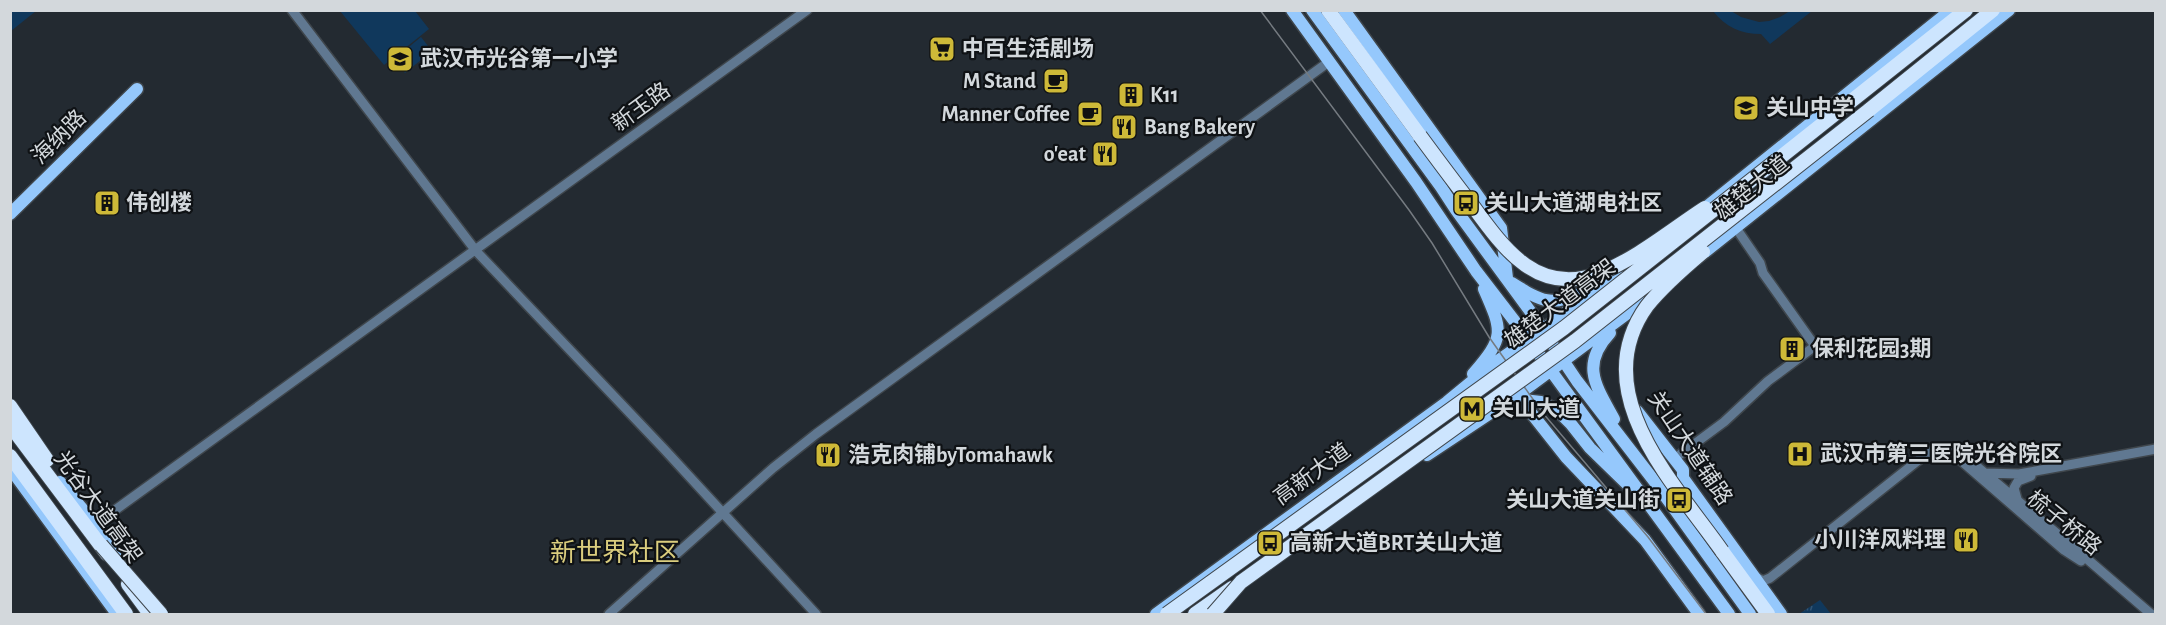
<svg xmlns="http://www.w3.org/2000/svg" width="2166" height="625" font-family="'Alegreya Sans','Noto Sans SC',sans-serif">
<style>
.grass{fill:url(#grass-tufts)}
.pitch{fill:#10385c}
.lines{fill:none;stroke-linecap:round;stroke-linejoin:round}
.minor-casing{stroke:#3f464c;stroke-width:12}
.major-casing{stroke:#3f464c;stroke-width:15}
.highway-casing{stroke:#3f464c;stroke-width:16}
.minor{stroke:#607891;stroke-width:9}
.major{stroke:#95c8fc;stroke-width:12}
.highway{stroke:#cde5fe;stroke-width:14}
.tram{stroke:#757b81;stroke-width:1.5}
.highway-bridge-casing{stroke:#3f464c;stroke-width:16;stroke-linecap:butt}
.highway-bridge{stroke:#cde5fe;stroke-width:14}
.labels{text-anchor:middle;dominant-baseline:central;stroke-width:4.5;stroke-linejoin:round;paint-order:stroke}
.poi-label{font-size:22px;font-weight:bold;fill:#d3d8dc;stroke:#0f1215;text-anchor:start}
.street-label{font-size:22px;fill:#d3d8dc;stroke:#0f1215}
.quarter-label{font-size:26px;fill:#dacd7e;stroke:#0f1215}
</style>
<defs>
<pattern id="grass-tufts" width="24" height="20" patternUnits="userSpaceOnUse" patternTransform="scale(1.5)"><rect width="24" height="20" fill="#10385c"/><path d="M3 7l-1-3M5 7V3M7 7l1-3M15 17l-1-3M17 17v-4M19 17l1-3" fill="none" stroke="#325473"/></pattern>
</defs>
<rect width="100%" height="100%" fill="#232a31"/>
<path class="grass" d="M1820 600 1831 614H1799Z"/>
<path class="pitch" d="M11 10H36V11L11 31Z
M340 11H415L429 29 384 65Z
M1713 11H1731L1741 17 1759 22 1769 21 1780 17 1790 11H1812L1770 44 1761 34C1741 34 1725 27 1713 11Z
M421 37 432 51 405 73 394 59Z"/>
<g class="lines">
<g class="minor-casing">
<path id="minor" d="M292 10 476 251 664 449 816 614
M1958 458 2064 550 2081 561
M1674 459 1724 422 1768 381 1815 346 1763 273 1760 263 1736 228
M1986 473 2019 474 2156 449
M2017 499 2014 488 2018 481 2031 476
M94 523 111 513 807 10
M1754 576 1763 581 1770 578 1930 451 1942 448 1956 451 1974 464 2079 552 2151 614
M609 614 773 468 816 434 1330 61"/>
</g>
<g class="major-casing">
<path id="major" d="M1292 10 1416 182 1476 271 1516 323 1729 614
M1312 10 1441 187 1456 210 1530 311 1577 381 1655 482 1750 614
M1344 10 1501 228 1507 278
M1699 213 1951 10
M10 214 137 89
M1696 259 2009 10
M1512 283C1542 302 1551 307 1584 292
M1610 333C1580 365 1596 386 1614 419
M1473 374C1505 337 1503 332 1484 289
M1511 399 1532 414 1566 457 1645 540 1699 614
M1514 399 1541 402 1558 411 1571 424 1590 448 1627 484
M1637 411 1683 470V478L1781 614
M1427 455 1519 394 1652 295
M10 468 117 614
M60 482 94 523 115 554
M1156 614 1447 402 1492 365 1558 319 1599 285 1633 263"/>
</g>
<g class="highway-casing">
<path id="highway" d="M1328 10 1420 136
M1869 110 1993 10
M1777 160 1966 10
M10 406 47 460
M10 425 107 554
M10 456 126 614
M1722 551 1768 614
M128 584 150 614
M1195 614 1232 588"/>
</g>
<use href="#minor" class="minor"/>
<use href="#major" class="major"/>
<use href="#highway" class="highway"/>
<path class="tram" d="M1260 10 1409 210 1432 243 1489 337 1542 412 1648 537 1706 614"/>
<g class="highway-bridge-casing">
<path id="highway-bridge" d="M1420 136C1437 159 1454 182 1472 205 1504 249 1538 297 1600 273 1638 258 1671 230 1705 208
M1703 252C1684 268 1663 286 1647 306 1585 392 1674 483 1722 551
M101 545 161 614
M1167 614 1564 328 1777 160
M1213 614 1241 582 1575 341 1869 110"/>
</g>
<use href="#highway-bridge" class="highway-bridge"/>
</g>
<defs>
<g id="supermarket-square" transform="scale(1.35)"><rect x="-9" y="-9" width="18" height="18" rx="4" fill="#ceb938" stroke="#0f1215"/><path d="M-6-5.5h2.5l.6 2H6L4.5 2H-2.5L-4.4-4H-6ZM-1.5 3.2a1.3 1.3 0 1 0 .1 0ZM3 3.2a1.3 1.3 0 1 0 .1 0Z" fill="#111"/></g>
<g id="school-square" transform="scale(1.35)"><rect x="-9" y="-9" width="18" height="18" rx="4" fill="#ceb938" stroke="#0f1215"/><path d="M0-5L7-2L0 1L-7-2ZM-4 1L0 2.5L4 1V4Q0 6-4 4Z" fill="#111"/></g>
<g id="cafe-square" transform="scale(1.35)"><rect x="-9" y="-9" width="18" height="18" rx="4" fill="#ceb938" stroke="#0f1215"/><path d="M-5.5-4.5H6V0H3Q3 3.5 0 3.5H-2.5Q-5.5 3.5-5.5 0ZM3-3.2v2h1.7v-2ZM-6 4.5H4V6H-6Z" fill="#111"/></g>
<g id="building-square" transform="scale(1.35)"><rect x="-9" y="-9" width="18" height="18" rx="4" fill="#ceb938" stroke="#0f1215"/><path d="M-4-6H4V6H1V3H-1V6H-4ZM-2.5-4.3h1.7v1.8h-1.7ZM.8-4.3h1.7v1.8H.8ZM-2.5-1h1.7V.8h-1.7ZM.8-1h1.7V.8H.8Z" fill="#111"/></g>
<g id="restaurant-square" transform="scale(1.35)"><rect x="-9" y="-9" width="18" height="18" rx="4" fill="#ceb938" stroke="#0f1215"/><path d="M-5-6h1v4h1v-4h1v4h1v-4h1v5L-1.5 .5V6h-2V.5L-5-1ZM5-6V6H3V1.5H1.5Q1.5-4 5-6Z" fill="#111"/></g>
<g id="bus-square" transform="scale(1.35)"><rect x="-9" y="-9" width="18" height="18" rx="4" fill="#ceb938" stroke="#0f1215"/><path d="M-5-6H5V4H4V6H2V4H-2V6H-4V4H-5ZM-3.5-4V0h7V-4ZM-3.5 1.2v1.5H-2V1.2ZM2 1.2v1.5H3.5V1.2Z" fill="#111"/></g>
<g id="metro-square" transform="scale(1.35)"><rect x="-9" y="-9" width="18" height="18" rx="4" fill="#ceb938" stroke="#0f1215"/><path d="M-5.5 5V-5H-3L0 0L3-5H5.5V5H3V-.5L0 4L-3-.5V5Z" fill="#111"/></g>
<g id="hospital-square" transform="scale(1.35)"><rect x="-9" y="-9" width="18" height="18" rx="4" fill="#ceb938" stroke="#0f1215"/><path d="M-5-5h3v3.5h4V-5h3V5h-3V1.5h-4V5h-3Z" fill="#111"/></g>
</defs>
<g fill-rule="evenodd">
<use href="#supermarket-square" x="942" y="49"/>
<use href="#school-square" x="400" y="59"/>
<use href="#cafe-square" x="1056" y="81"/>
<use href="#building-square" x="1131" y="95"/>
<use href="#school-square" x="1746" y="108"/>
<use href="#cafe-square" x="1090" y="114"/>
<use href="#restaurant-square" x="1124" y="127"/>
<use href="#restaurant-square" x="1105" y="154"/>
<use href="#building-square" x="107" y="203"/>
<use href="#bus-square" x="1466" y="203"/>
<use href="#building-square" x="1792" y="349"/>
<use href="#metro-square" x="1472" y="409"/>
<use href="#hospital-square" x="1800" y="454"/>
<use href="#restaurant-square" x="828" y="455"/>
<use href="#bus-square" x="1679" y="500"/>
<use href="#restaurant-square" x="1966" y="540"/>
<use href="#bus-square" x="1270" y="543"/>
</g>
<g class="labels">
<g class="poi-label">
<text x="962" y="49">中百生活剧场</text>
<text x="420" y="59">武汉市光谷第一小学</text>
<text x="1036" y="81" text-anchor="end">M Stand</text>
<text x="1150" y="95">K11</text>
<text x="1766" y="108">关山中学</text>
<text x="1070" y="114" text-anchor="end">Manner Coffee</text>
<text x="1144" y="127">Bang Bakery</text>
<text x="1086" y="154" text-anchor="end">o'eat</text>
<text x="126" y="203">伟创楼</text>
<text x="1486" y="203">关山大道湖电社区</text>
<text x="1812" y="349">保利花园3期</text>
<text x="1492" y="409">关山大道</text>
<text x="1820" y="454">武汉市第三医院光谷院区</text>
<text x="848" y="455">浩克肉铺byTomahawk</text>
<text x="1660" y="500" text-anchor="end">关山大道关山街</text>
<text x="1946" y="540" text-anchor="end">小川洋风料理</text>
<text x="1290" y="543">高新大道BRT关山大道</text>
</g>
<g class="street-label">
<text transform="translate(641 107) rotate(-36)">新玉路</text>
<text transform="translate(59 137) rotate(-45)">海纳路</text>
<text transform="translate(1752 188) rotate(-39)">雄楚大道</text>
<text transform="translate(1560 304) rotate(-37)">雄楚大道高架</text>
<text transform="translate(1690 448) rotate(56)">关山大道辅路</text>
<text transform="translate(1312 474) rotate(-36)">高新大道</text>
<text transform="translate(98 507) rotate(54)">光谷大道高架</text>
<text transform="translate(2064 523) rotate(39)">梳子桥路</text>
</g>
<g class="quarter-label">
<text x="615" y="553">新世界社区</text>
</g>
</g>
<rect width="2166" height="625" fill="none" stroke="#d3d8dc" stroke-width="24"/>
</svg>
